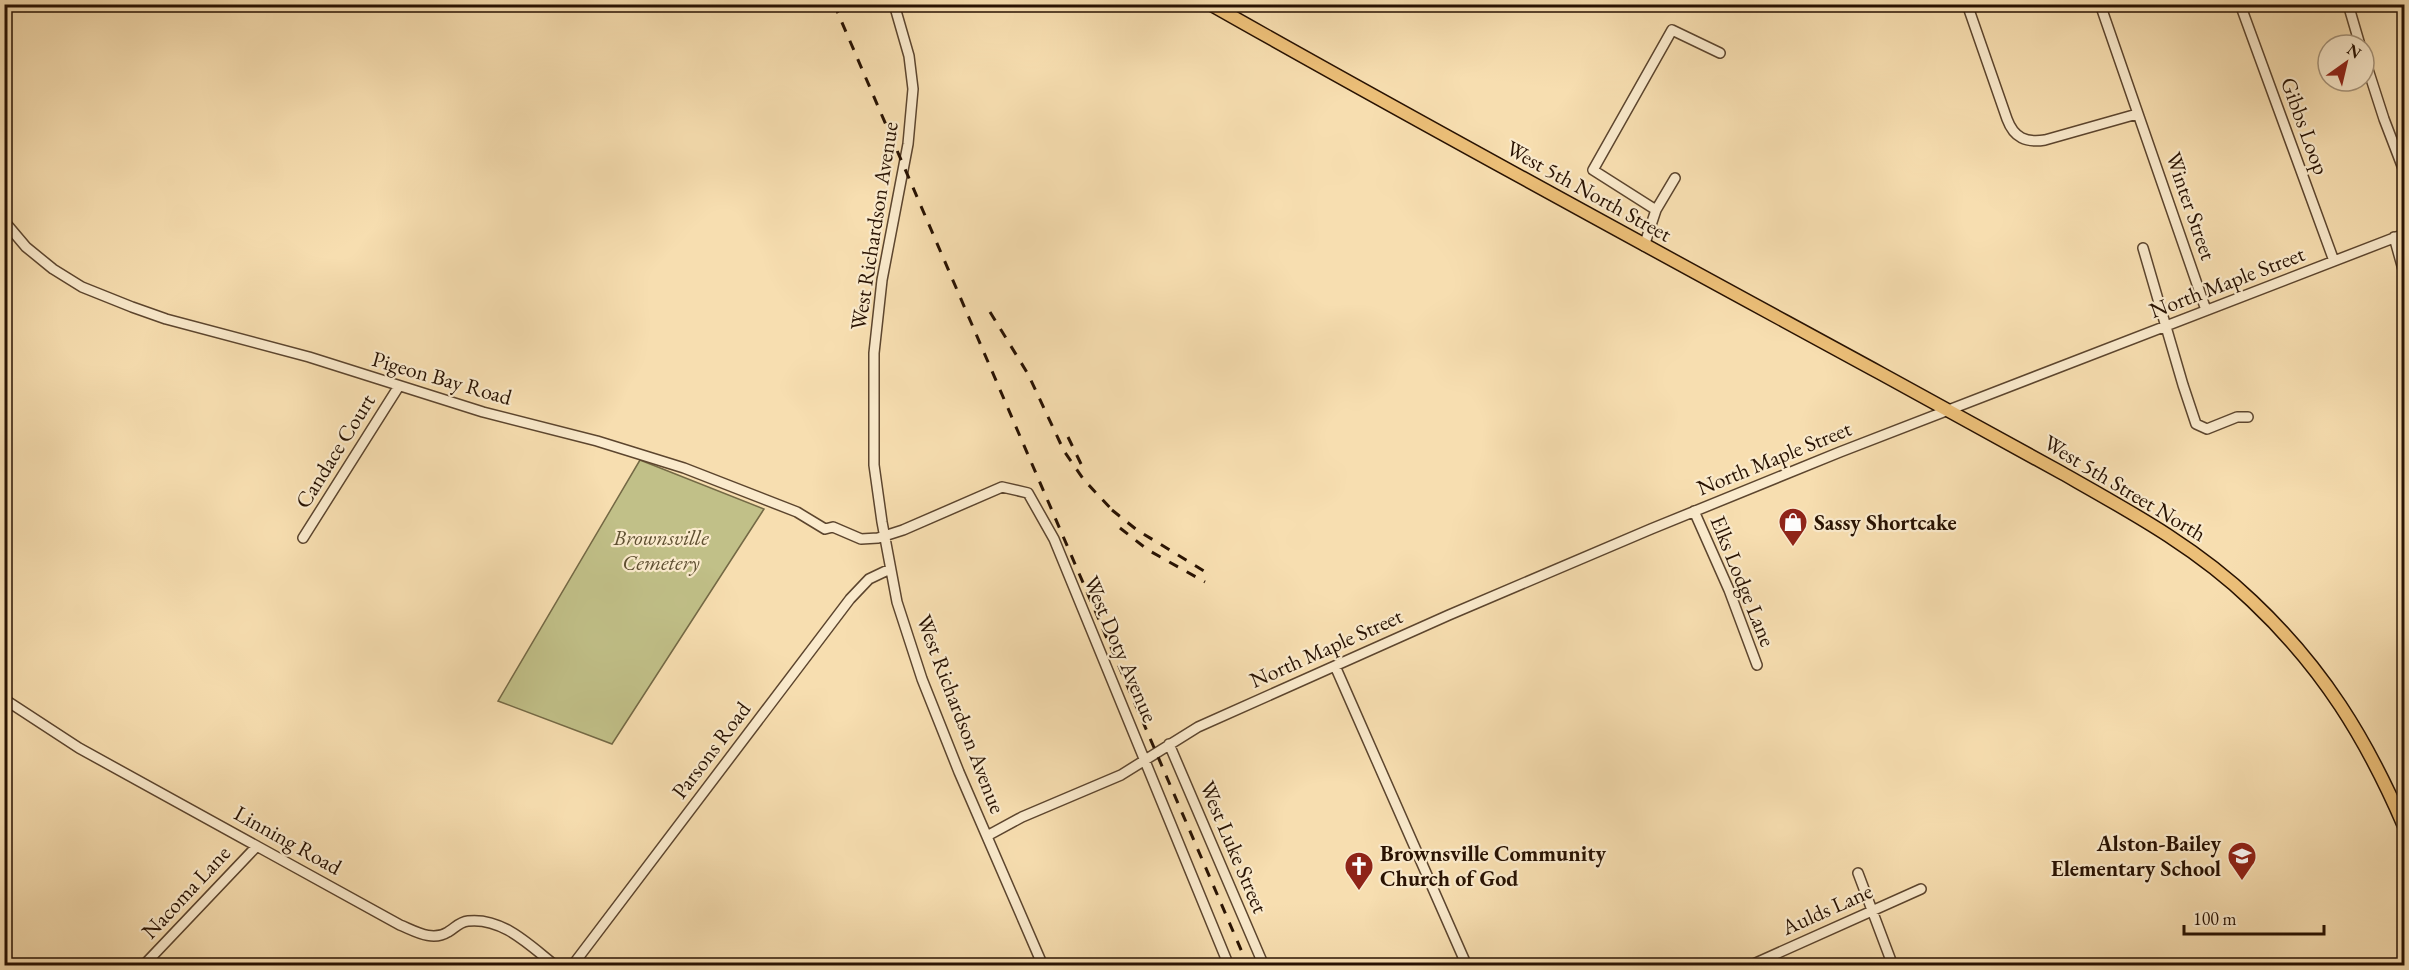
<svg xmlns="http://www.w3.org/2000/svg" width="2409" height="970" font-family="'EB Garamond',serif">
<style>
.green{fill:#c1c088;stroke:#746945;stroke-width:1.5}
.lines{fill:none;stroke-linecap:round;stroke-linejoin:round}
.minor-casing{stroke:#5c452e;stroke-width:12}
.major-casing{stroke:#281202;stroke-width:15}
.minor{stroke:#faeacc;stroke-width:9}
.major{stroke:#ecbf78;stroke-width:12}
.rail{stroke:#281202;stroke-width:3;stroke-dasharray:10 10;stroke-linecap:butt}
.labels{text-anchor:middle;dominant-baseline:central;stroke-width:4.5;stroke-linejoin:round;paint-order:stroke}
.street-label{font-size:22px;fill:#281202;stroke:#faeacc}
.poi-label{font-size:22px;font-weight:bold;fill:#281202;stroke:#faeacc;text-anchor:start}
.park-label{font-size:22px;font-style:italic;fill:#5e4f31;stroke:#faeacc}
</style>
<rect width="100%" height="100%" fill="#f7deb0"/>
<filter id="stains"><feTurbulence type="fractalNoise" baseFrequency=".00333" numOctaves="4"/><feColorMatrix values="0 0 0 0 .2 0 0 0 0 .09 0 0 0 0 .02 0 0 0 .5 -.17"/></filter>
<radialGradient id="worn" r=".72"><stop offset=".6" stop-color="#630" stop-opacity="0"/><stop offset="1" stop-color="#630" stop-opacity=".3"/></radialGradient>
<path class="green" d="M640 460 764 509 612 744 498 701Z"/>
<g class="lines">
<g class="minor-casing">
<path id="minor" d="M894 4 909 56 913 89 908 144 882 280 874 353V465L882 522 897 602 922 679 959 772 1043 966
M1967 4 2007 119C2014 138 2026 143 2045 140L2137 114
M2100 4 2206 310
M2240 4 2334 261
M2348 4 2360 45
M2364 57 2384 119 2404 171
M1656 210 1593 170 1672 30 1720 53
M4 221 26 247 53 269 82 287 132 307 166 319 309 357 483 412 597 441 684 468 797 512 825 529 833 527 861 539 878 538 903 530 1002 487 1028 493 1054 539 1229 966
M2394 237 2404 273
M1644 246 1656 210 1675 178
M2143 248 2183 385 2196 424 2207 429 2237 417H2248
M1694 511 1729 590 1757 665
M303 538 399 386
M1335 666 1467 966
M4 699 79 748 400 925C415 931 432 942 448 932 455 928 459 922 468 921 503 917 530 946 556 966
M1169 744 1264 966
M987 836 1022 817 1121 775 1198 727 1449 615 1651 529 1840 452 2404 234
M1858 873 1893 966
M143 966 257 846
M572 966 850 599 869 579 890 569
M1749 966 1921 889"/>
</g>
<g class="major-casing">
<path id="major" d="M1210 4C1432 130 1656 251 1880 373 1941 406 2001 440 2062 473 2129 511 2196 547 2252 601 2323 668 2366 738 2404 826"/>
</g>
<use href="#minor" class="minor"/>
<use href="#major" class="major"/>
<path class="rail" d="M834 4 1248 966
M990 312 1028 374 1064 451 1084 480 1116 514
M1068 437 1082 466
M1112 510 1137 530 1209 574
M1120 528 1148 550 1205 582"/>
</g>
<defs>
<g id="shop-pin" transform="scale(1.5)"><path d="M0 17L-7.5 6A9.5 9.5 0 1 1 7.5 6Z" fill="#8f2418" stroke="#faeacc"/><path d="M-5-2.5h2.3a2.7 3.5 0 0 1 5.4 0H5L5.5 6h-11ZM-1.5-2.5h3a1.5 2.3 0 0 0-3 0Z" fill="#fff"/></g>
<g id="school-pin" transform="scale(1.5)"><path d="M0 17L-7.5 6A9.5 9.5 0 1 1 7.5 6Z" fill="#8f2418" stroke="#faeacc"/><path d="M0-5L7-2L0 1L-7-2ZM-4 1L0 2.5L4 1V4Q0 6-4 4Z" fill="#fff"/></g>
<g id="church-pin" transform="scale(1.5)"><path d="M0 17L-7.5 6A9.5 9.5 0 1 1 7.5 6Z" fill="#8f2418" stroke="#faeacc"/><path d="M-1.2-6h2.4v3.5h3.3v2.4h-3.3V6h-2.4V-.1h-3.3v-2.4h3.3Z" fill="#fff"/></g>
</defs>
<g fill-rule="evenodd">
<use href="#shop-pin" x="1793" y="522"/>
<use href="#school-pin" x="2242" y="856"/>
<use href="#church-pin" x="1359" y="866"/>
</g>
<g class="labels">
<g class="street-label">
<text transform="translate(2305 126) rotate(70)">Gibbs Loop</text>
<text transform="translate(1589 191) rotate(29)">West 5th North Street</text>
<text transform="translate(2191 206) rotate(71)">Winter Street</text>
<text transform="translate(874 226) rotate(-81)">West Richardson Avenue</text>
<text transform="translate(2227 282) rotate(-21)">North Maple Street</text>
<text transform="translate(442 378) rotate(16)">Pigeon Bay Road</text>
<text transform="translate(335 451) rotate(-58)">Candace Court</text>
<text transform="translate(1774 458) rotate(-22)">North Maple Street</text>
<text transform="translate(2125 488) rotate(31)">West 5th Street North</text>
<text transform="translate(1743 581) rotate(68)">Elks Lodge Lane</text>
<text transform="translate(1326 648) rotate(-24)">North Maple Street</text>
<text transform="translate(1121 649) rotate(67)">West Doty Avenue</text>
<text transform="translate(961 714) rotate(69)">West Richardson Avenue</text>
<text transform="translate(711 750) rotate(-53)">Parsons Road</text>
<text transform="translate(288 840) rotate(29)">Linning Road</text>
<text transform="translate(1234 847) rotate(67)">West Luke Street</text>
<text transform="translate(186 892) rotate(-47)">Nacoma Lane</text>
<text transform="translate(1827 909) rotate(-24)">Aulds Lane</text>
</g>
<g class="poi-label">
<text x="1814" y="522">Sassy Shortcake</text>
<text x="2221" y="843" text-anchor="end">Alston-Bailey<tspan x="2221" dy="25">Elementary School</tspan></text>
<text x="1380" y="853">Brownsville Community<tspan x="1380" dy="25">Church of God</tspan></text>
</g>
<g class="park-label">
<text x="661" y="537">Brownsville<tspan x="661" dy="25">Cemetery</tspan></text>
</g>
</g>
<rect width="2409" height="970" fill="none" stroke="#f7deb0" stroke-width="24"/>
<rect x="6" y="6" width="2397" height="958" fill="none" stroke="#281202" stroke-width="3"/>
<rect x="12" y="12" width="2385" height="946" fill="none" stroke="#281202" stroke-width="1.5"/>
<g transform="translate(2346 63) rotate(34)"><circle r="28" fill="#faeacc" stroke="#a6947b" stroke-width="1.5"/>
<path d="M0-4.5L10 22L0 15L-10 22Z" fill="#8f2418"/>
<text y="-9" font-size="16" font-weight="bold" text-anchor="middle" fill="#281202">N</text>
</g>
<path d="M2184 925v9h140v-9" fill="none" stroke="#281202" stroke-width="3"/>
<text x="2193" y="925" font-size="18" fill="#281202" stroke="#faeacc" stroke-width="4.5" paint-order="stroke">100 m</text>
<rect width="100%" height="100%" filter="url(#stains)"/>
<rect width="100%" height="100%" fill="url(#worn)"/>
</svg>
